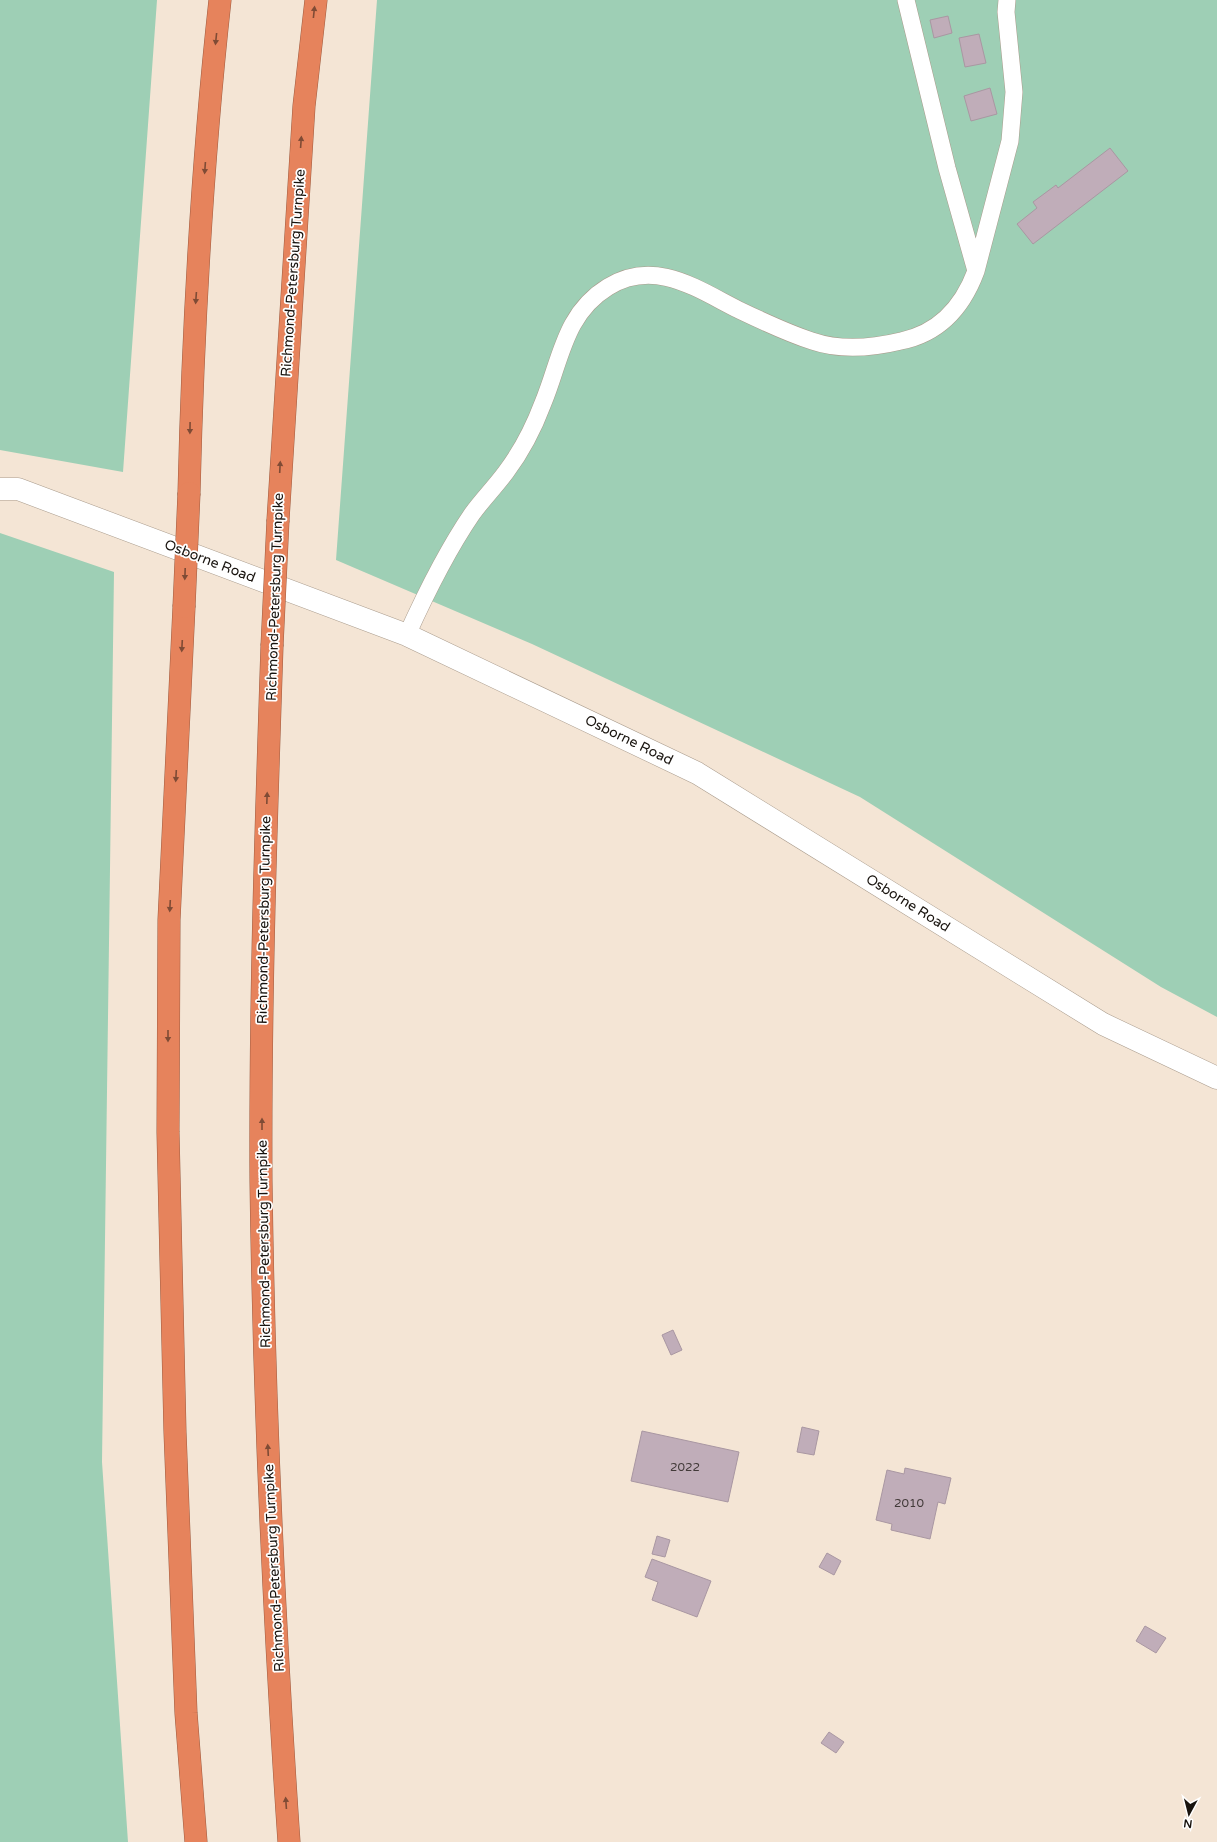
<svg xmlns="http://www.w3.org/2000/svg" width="1217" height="1842" font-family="'Varela Round',sans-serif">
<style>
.green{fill:#9ecfb5}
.building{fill:#c0adb9;stroke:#a997a2}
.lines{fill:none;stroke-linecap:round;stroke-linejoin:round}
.service-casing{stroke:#aa9c8d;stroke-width:18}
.tertiary-casing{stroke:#aa9c8d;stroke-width:23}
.motorway-casing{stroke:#9e5c41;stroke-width:23}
.service{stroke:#fff;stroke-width:17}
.tertiary{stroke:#fff;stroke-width:22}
.motorway{stroke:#e6835c;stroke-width:22}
.motorway-bridge-casing{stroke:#9e5c41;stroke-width:23;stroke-linecap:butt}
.motorway-bridge{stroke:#e6835c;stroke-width:22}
.oneway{fill:#7f4b35}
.labels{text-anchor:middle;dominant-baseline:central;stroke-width:3.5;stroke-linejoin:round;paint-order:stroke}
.number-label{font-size:12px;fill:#423a39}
.street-label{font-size:14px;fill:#18130e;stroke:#fff}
</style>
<rect width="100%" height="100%" fill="#f4e5d5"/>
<path class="green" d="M0 0H157L123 472 0 450Z
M377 0H1217V1017L1161 987 860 797 532 644 336 560Z
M0 533 114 572 102 1462 128 1842H0Z"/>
<path class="building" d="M948 16 952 33 934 38 930 20Z
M979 34 986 63 965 67 959 38Z
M990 88 997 114 971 121 964 96Z
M1110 148 1128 171 1033 244 1017 224 1037 208 1033 202 1056 185 1058 188Z
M673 1330 682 1350 671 1355 662 1335Z
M802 1427 819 1431 814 1455 797 1452Z
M642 1431 739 1452 728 1502 631 1481Z
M905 1468 951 1478 945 1504 938 1502 930 1539 891 1530 892 1524 876 1520 887 1470 904 1474Z
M657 1536 670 1540 665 1557 652 1554Z
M827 1553 841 1561 834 1575 819 1567Z
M652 1559 711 1581 697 1617 652 1600 658 1582 645 1577Z
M1145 1626 1166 1638 1156 1653 1136 1641Z
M829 1732 844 1742 836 1753 821 1743Z"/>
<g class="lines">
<g class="service-casing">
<path id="service" d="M906 0 947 168 976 271
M407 635C426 593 446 552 472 514 482 500 495 487 506 472 521 452 534 427 543 403 561 360 564 314 608 287 655 258 697 289 739 310 762 321 787 333 812 341 841 351 872 348 901 341 940 333 963 306 976 271L1010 141 1014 92 1006 12 1007 0"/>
</g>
<g class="tertiary-casing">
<path id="tertiary" d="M0 489H18L407 635 697 773 1103 1024 1217 1078"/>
</g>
<g class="motorway-casing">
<path id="motorway" d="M189 493C193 328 202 164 220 0
M278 520 304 106 316 0
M184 607 169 920 168 1132 175 1432 186 1713 196 1842
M272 646C266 824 260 1002 261 1181 264 1401 274 1622 289 1842"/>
</g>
<use href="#service" class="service"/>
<use href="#tertiary" class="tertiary"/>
<use href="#motorway" class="motorway"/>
<g class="motorway-bridge-casing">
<path id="motorway-bridge" d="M184 607 189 493
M272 646 278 520"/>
</g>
<use href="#motorway-bridge" class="motorway-bridge"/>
</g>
<defs><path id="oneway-solid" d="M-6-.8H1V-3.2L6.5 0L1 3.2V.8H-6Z"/></defs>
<g class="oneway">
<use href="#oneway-solid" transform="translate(314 12) rotate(-84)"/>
<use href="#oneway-solid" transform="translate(216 39) rotate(96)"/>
<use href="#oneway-solid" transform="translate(301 142) rotate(-86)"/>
<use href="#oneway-solid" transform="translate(205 168) rotate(94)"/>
<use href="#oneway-solid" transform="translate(196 298) rotate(94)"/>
<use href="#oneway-solid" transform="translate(190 428) rotate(91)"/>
<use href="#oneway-solid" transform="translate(280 467) rotate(-87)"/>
<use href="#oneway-solid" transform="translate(185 574) rotate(92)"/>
<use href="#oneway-solid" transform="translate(182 646) rotate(93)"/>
<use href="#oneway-solid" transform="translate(176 776) rotate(93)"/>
<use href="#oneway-solid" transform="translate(267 798) rotate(-88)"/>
<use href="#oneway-solid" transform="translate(170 906) rotate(93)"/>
<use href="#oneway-solid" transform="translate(168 1036) rotate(90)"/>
<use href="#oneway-solid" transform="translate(262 1124) rotate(-90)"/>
<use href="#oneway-solid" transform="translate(268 1450) rotate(-93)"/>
<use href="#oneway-solid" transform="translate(286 1803) rotate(-94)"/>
</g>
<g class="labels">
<g class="number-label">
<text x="685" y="1467">2022</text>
<text x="909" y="1503">2010</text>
</g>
<g class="street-label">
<text transform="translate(293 273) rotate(-86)">Richmond-Petersburg Turnpike</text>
<text transform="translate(210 561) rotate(21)">Osborne Road</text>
<text transform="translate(275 597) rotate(-88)">Richmond-Petersburg Turnpike</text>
<text transform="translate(629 740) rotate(26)">Osborne Road</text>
<text transform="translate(908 903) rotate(32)">Osborne Road</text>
<text transform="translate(264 920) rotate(-89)">Richmond-Petersburg Turnpike</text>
<text transform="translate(264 1244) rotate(-91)">Richmond-Petersburg Turnpike</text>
<text transform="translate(274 1568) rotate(-93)">Richmond-Petersburg Turnpike</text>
</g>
</g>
<g transform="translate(1189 1814) rotate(187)" stroke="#ffffff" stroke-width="3" paint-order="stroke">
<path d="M0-3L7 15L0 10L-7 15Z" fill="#18130e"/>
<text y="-6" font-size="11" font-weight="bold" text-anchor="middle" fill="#18130e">N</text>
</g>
</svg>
